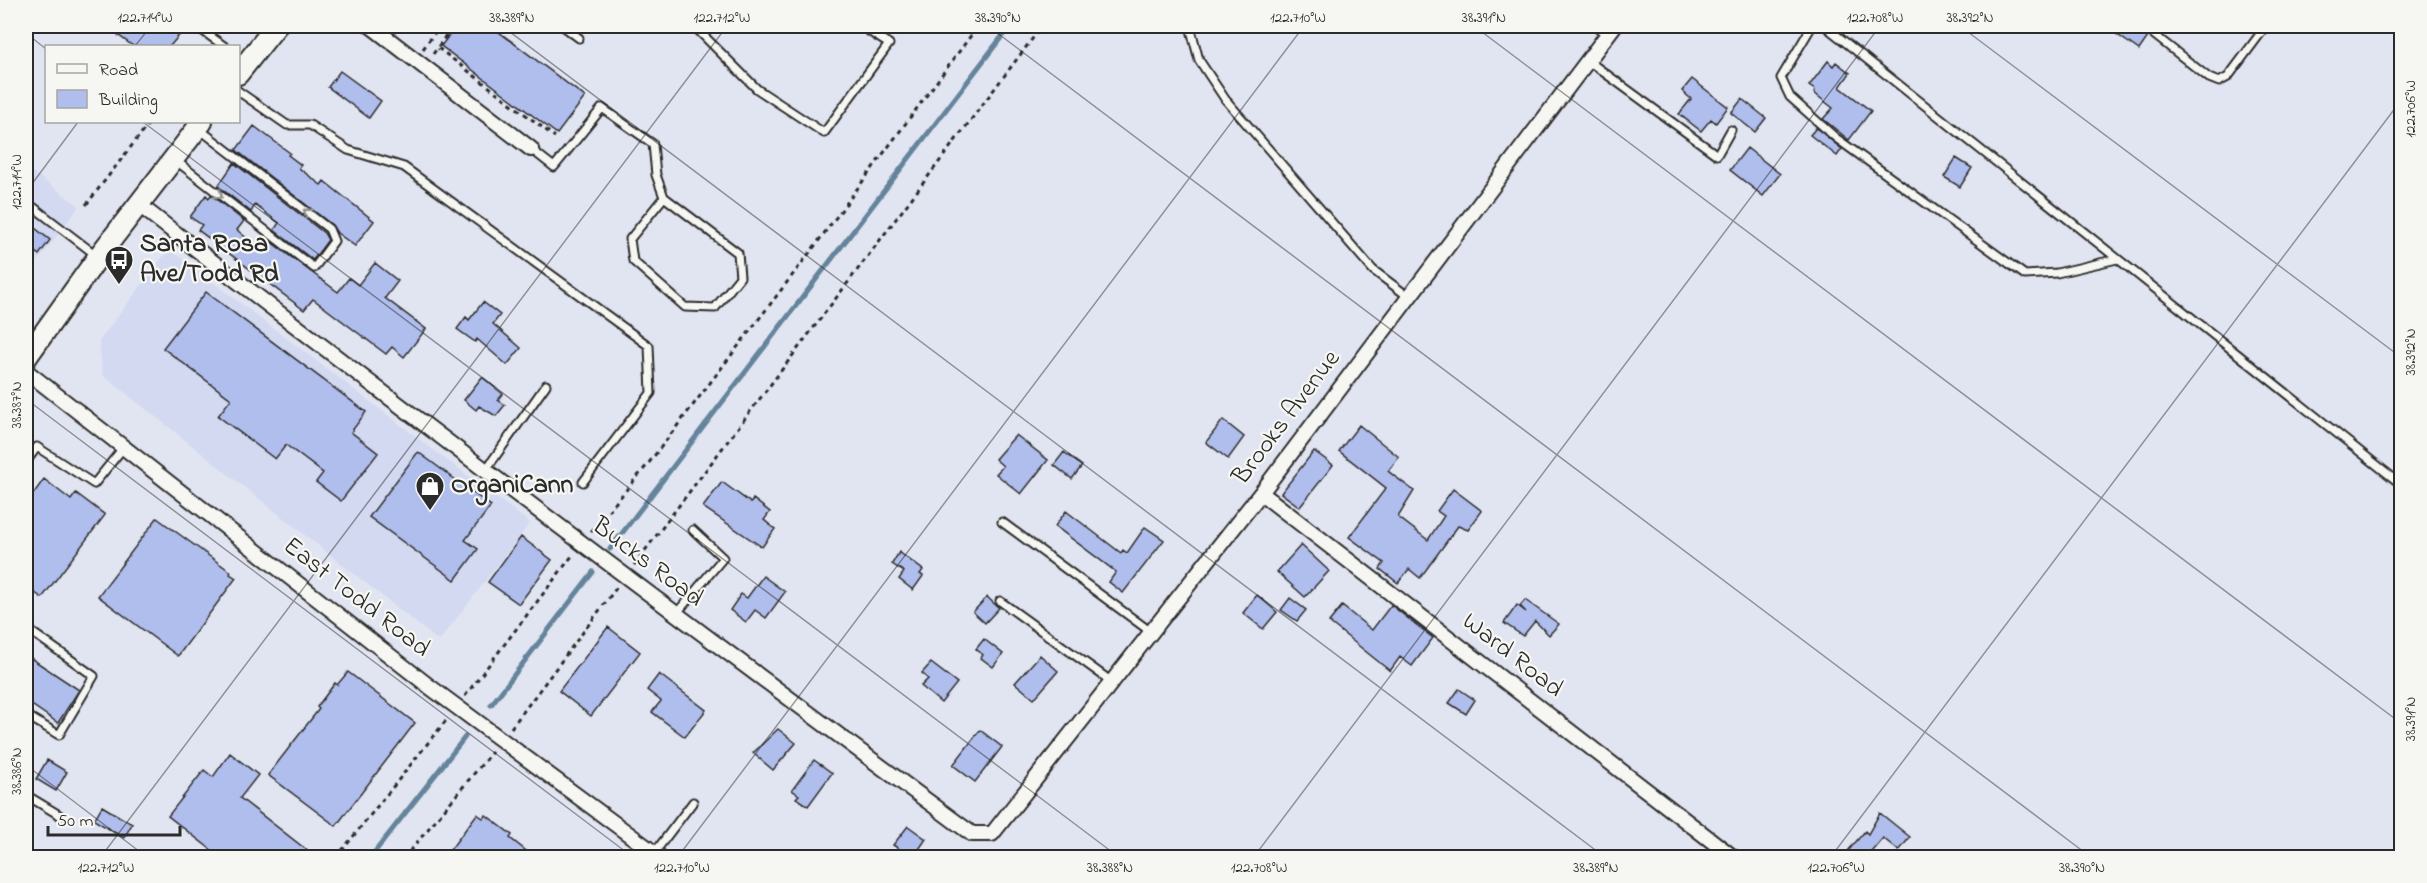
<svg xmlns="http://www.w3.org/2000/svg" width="2427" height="883" font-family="'Indie Flower',sans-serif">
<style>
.built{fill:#d2d9f0}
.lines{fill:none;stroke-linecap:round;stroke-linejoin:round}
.stream{stroke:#65849c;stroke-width:5}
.building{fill:#b0beee;stroke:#2b2b2b;stroke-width:1.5}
.service-casing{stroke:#2b2b2b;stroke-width:11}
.minor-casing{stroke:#2b2b2b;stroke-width:18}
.secondary-casing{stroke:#2b2b2b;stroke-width:24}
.path{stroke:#2b2b2b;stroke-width:3;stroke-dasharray:4.5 4.5;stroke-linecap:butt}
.service{stroke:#f6f6f2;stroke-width:7}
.minor{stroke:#f6f6f2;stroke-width:14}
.secondary{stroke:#f6f6f2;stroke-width:20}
.oneway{stroke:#90908e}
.ticks{fill:none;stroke:#2b2b2b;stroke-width:1.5;stroke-opacity:0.45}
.labels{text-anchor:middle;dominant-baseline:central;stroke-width:4.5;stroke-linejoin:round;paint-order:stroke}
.poi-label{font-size:26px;font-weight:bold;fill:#2b2b2b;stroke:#f6f6f2;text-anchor:start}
.street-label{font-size:26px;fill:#2b2b2b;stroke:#f6f6f2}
.neatline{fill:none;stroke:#2b2b2b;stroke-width:2}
.ticks-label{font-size:15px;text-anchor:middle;fill:#2b2b2b}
</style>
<rect width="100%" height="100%" fill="#e1e5f1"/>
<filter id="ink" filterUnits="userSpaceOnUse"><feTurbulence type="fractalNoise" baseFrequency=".0167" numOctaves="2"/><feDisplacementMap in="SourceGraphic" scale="12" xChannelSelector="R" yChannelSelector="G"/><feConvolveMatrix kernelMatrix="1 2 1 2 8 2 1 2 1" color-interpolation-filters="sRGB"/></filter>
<g filter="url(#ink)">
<path class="built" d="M26 167 79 206 32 269 26 270Z
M169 249 530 523 439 641 103 375 99 341Z"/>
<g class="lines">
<path class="stream" d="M610 549 1010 26
M491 705 593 572
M370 858 465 737"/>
</g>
<path class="building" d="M125 26H172L181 33 170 46H133L118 35Z
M456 26H491L585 97 557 134 441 46Z
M2105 26H2133L2148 37 2139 50Z
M1828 61 1833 66 1836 62 1850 73 1840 87 1871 111 1849 140 1823 119 1833 108 1814 93 1815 90 1809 86Z
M340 71 381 101 369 118 328 87Z
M1692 79 1728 107 1716 123 1711 119 1701 131 1679 114 1691 99 1682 91Z
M1742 99 1766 118 1755 132 1731 113Z
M254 126 290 153 288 155 301 165 299 168 321 185 324 181 374 221 355 246 337 233 332 225 236 150Z
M1816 128 1842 149 1837 156 1810 135Z
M1747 148 1780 174 1763 196 1730 170Z
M1956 158 1972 168 1960 187 1944 177Z
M234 163 324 233 328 240 313 260 274 230 279 223 255 205 251 212 218 186Z
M206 195 209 198 211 195 244 221 237 230 260 249 267 239 338 292 349 278 358 285 375 263 398 281 385 298 426 329 404 357 392 347 386 354 313 299 304 310 198 230 202 225 190 217Z
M26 221 50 240 39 255 26 245Z
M206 292 366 412 351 432 378 453 341 501 316 482 323 473 286 445 275 459 218 416 231 399 163 348Z
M483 302 500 315 493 324 521 348 507 365 477 339 475 342 457 329 466 317 469 320Z
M482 377 503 394 498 400 505 405 496 416 479 406 476 410 464 400Z
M1223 420 1244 437 1228 459 1206 442Z
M1359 425 1399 457 1388 471 1414 491 1398 517 1428 540 1444 516 1437 511 1453 489 1482 511 1468 530 1458 526 1420 578 1409 569 1398 583 1380 569 1384 563 1349 537 1386 488 1339 451Z
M1016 435 1048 460 1021 494 996 474 1003 466 995 459Z
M1314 451 1333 465 1300 507 1281 493Z
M418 452 491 506 465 540 478 549 455 580 369 517Z
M1064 452 1082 466 1072 479 1054 465Z
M44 479 71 500 76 493 105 515 42 598 26 586V504Z
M722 482 751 503 753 499 770 512 764 520 775 529 762 547 703 507Z
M1066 511 1121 553 1123 550 1127 553 1145 527 1164 540 1123 593 1109 582 1116 572 1055 526Z
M157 518 231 572 230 574 236 578 178 656 98 596Z
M521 537 552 560 519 604 488 582Z
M1301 545 1329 571 1305 597 1277 572Z
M899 552 923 570 920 574 923 576 913 590 899 579 904 572 892 564Z
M763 576 785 592 766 618 755 610 746 622 730 610 741 594 747 598Z
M1257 595 1277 612 1263 629 1243 613Z
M987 597 999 608 985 623 973 612Z
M1290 598 1306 610 1297 621 1281 610Z
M1525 600 1559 624 1549 635 1535 621 1523 636 1504 623 1517 605 1526 612 1520 606Z
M1391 605 1433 638 1412 666 1400 657 1390 671 1329 622 1342 606 1372 630Z
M608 627 640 652 591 716 559 691Z
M984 639 1003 654 993 667 981 658 983 655 976 649Z
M26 655 79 690 58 723 26 701Z
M1040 655 1058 671 1034 699 1015 683Z
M931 663 957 683 941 703 921 686 928 679 922 673Z
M348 672 415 723 336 826 268 775 319 709 317 707 335 683 337 685Z
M659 674 706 710 685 737 652 712 661 701 647 690Z
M1459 689 1475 700 1466 714 1449 703Z
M778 729 796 743 773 770 753 753Z
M980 730 1002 747 975 782 953 765Z
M230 753 258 775 240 798 317 858H222L168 816 204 770 213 777Z
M47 760 67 772 56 791 36 779Z
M814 760 832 773 808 806 796 798 799 795 792 790Z
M102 806 132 824 124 838 94 820Z
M1880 813 1910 837 1899 851 1883 838 1866 858H1842L1865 831 1868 834Z
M477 814 483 818 486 815 512 835 510 838 535 858H444Z
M908 826 926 839 913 858 893 845Z"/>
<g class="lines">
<g class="service-casing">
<path id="service" d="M196 26 224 46
M563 26 579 38
M694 26 757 89 824 133 889 44 861 26
M1190 26 1199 60 1225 99 1373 270 1409 297
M1595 26 1607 34
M1812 26 1781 78 1790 97 1836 138 2025 275 2057 273 2117 259
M1825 26 2402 485
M2143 26 2209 78 2219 82 2228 77 2266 26
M1587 60 1717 155 1731 130
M238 91 287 125H310L348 150 404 167 649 346 651 393 583 482
M531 149 554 167 602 108 653 144 656 175 664 197 738 253 740 277 715 308 685 307 633 261 630 239 664 197
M175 160 314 268 334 241 329 229 198 128
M26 205 32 206 96 255
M26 462 37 447 94 484 123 448
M485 471 546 385
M1002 522 1151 632
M1000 601 1112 682
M676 614 723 558 693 530
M26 628 94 676 59 735 26 715
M26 795 61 816
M655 852 693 802"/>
</g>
<g class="minor-casing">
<path id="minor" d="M371 26 531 149
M138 204C413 418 692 627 972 834H992L1261 493 1614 26
M26 371 430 687 661 858
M1261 493 1734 858"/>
</g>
<g class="secondary-casing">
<path id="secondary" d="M238 74 276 26
M26 358 98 257 202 122"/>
</g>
<path class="path" d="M436 31 445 37 454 26
M438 48 555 137
M423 49 436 31 429 26
M433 54 445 37
M86 205 150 122
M591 532 648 464 814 247 978 26
M634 565 1042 26
M465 696 572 556
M511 728 617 587
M336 858 448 718
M404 858 492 752"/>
<use href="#service" class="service"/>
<use href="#minor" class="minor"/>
<use href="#secondary" class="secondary"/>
</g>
<defs><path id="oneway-chevron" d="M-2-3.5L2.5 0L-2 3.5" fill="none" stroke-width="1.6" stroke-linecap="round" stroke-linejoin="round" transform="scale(1.5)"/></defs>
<g class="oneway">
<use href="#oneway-chevron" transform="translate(219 195) rotate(38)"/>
<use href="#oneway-chevron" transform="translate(307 212) rotate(-142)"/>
</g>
</g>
<path class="ticks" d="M502 26 1606 858M988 26 2092 858M1474 26 2402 724M1960 26 2402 358M26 33 46 49M135 46 151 26M143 122 1120 858M26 192 78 122M26 399 634 858M26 765 148 858M100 858 727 26M677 858 1304 26M1253 858 1880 26M1830 858 2402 99"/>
<defs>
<g id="bus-pin" transform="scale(1.5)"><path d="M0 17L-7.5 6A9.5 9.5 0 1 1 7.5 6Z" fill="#2b2b2b" stroke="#f6f6f2"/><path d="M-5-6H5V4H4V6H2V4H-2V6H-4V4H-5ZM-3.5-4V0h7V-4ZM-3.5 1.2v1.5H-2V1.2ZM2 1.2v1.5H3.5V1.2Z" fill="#fff"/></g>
<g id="shop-pin" transform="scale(1.5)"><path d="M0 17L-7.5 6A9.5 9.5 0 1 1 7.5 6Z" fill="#2b2b2b" stroke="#f6f6f2"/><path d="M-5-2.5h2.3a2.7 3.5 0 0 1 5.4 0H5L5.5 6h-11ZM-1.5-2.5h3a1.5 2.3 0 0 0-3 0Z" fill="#fff"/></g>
</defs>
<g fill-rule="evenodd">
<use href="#bus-pin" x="119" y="260"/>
<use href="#shop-pin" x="430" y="486"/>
</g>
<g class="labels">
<g class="poi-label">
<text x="140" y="245">Santa Rosa<tspan x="140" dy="30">Ave/Todd Rd</tspan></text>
<text x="451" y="486">OrganiCann</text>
</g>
<g class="street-label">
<text transform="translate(1287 418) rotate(-53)">Brooks Avenue</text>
<text transform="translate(647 563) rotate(37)">Bucks Road</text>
<text transform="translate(356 598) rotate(38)">East Todd Road</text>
<text transform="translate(1512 656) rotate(38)">Ward Road</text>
</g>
</g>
<rect width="2427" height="883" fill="none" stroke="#f6f6f2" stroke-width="66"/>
<rect x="45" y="45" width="195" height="78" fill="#f6f6f2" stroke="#a5a5a2" stroke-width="1.5"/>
<rect x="57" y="64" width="30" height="9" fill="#f6f6f2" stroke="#a5a5a2" stroke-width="1.5"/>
<text x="99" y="75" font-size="18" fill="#2b2b2b">Road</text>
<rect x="57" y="90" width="30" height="18" fill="#b0beee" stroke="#a5a5a2" stroke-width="1.5"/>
<text x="99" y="105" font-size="18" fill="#2b2b2b">Building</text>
<path d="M48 826v9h132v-9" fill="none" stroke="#2b2b2b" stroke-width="3"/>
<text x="57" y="826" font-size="18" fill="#2b2b2b" stroke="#f6f6f2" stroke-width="4.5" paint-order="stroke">50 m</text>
<rect x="33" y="33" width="2361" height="817" class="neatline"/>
<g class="ticks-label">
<text x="145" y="22">122.714°W</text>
<text x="512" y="22">38.389°N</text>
<text x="722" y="22">122.712°W</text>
<text x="998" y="22">38.390°N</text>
<text x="1298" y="22">122.710°W</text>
<text x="1484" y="22">38.391°N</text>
<text x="1875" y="22">122.708°W</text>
<text x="1970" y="22">38.392°N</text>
<text transform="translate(2410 109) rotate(-90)" y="5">122.706°W</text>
<text transform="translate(16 182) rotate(-90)" y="5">122.714°W</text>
<text transform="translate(2410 352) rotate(-90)" y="5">38.392°N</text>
<text transform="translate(16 405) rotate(-90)" y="5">38.387°N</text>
<text transform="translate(2410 719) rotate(-90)" y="5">38.391°N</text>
<text transform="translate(16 771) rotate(-90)" y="5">38.386°N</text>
<text x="106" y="872">122.712°W</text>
<text x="682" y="872">122.710°W</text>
<text x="1110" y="872">38.388°N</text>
<text x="1259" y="872">122.708°W</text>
<text x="1596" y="872">38.389°N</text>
<text x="1836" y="872">122.706°W</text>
<text x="2082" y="872">38.390°N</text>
</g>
</svg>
